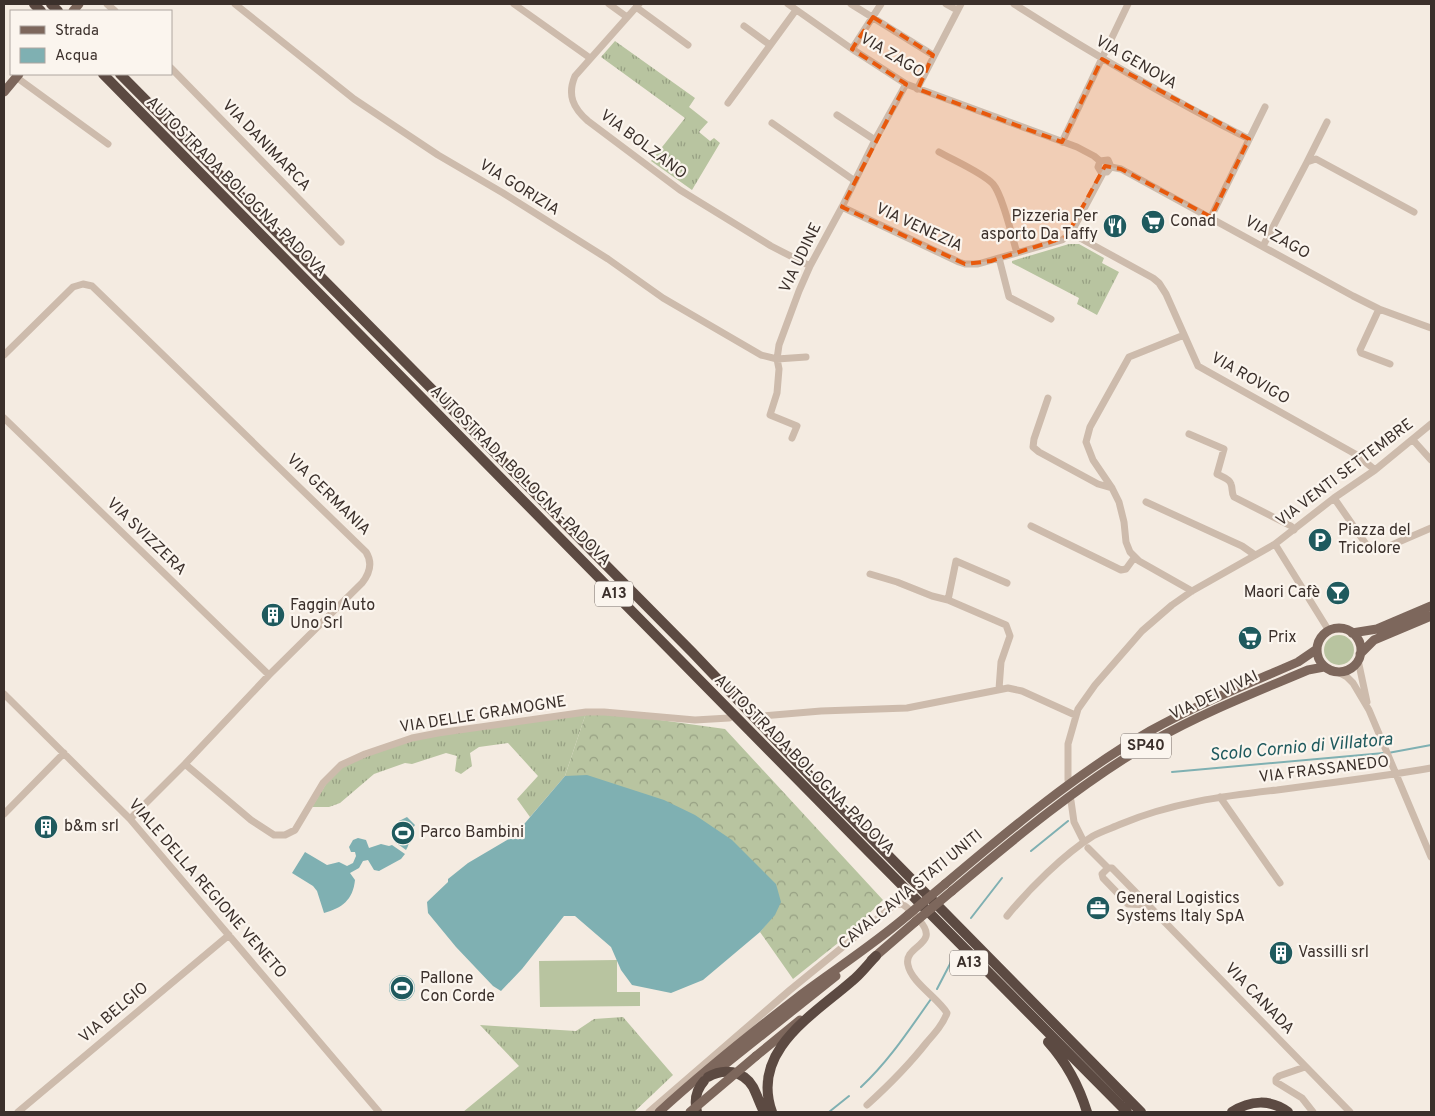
<svg xmlns="http://www.w3.org/2000/svg" width="1435" height="1116" font-family="Overpass,sans-serif">
<style>
.grass{fill:url(#grass-tufts)}
.forest{fill:url(#forest-crowns)}
.garden{fill:#b8c4a0}
.water{fill:#7fb0b2}
.lines{fill:none;stroke-linecap:round;stroke-linejoin:round}
.stream{stroke:#7fb0b2;stroke-width:2}
.minor{stroke:#cdbbac;stroke-width:7}
.major{stroke:#7d675c;stroke-width:9}
.highway{stroke:#5c4a42;stroke-width:10}
.major-bridge{stroke:#7d675c;stroke-width:9}
.marked{fill:#e8590c;fill-opacity:0.2;stroke:#e8590c;stroke-width:4;stroke-dasharray:10 6;stroke-linejoin:round}
.labels{text-anchor:middle;dominant-baseline:central;stroke-width:4.5;stroke-linejoin:round;paint-order:stroke}
.shield{fill:#fbf5ee;stroke:#756b66;stroke-width:1}
.shield-label{font-size:15px;font-weight:bold;fill:#3b302b}
.street-label{font-size:16px;fill:#3b302b;stroke:#fbf5ee}
.poi-label{font-size:16px;fill:#3b302b;stroke:#fbf5ee;text-anchor:start}
.water-label{font-size:18px;font-style:italic;fill:#1f5a5e;stroke:#fbf5ee}
</style>
<defs>
<pattern id="grass-tufts" width="24" height="20" patternUnits="userSpaceOnUse" patternTransform="scale(1.25)"><rect width="24" height="20" fill="#b8c4a0"/><path d="M3 7l-1-3M5 7V3M7 7l1-3M15 17l-1-3M17 17v-4M19 17l1-3" fill="none" stroke="#97a083"/></pattern>
<pattern id="forest-crowns" width="20" height="18" patternUnits="userSpaceOnUse" patternTransform="scale(1.25)"><rect width="20" height="18" fill="#b8c4a0"/><path d="M2 6a3 3 0 1 1 6 0M12 15a3 3 0 1 1 6 0" fill="none" stroke="#97a083"/></pattern>
</defs>
<rect width="100%" height="100%" fill="#f4ebe1"/>
<path class="grass" d="M615 41 695 98 689 107 708 122 699 132 710 141 714 138 720 143 692 190 651 161 685 118 601 57Z
M1069 244H1079L1104 258 1102 263 1119 272 1097 315 1077 304 1079 298 1012 263V261Z
M586 713 565 776 530 817 517 799 538 776 508 743 479 747 470 753 472 766 461 774 455 771 457 756 446 753 412 764 405 763 374 774 340 803 329 807H312L326 784 342 767 365 751 413 739Z
M623 1017 673 1075 634 1112H463L519 1066 480 1025 576 1031 594 1019Z"/>
<path class="forest" d="M586 713 624 715 725 729 883 900 843 939 793 979 760 932 774 915 565 776Z"/>
<path class="garden" d="M1324 650a15 15 0 1 1 30 0a15 15 0 1 1-30 0Z
M617 960V992H640V1006L540 1007 539 961Z"/>
<path class="water" d="M587 775 664 800 695 815 732 840 776 884 781 902 775 915 760 932 703 980 671 993 632 985 621 970 611 947 575 916H564L522 969 501 991 493 986 456 947 428 913 427 902 448 882V879L468 863 514 836 565 776Z
M407 817 415 825C408 834 411 843 406 850L395 842 399 821Z
M358 838 366 840 369 848 381 844 389 846 392 845 405 854 401 859 379 871 374 870 368 860 363 861 359 868 350 873 355 880C353 900 342 908 324 913L317 891 313 886 292 873 305 852 327 865 339 862 347 866 353 863 356 856 355 852H351L349 847 353 840Z
M389 988a13 13 0 1 1 26 0a13 13 0 1 1-26 0Z"/>
<g class="lines">
<path class="stream" d="M1388 753 1431 745
M1172 772 1384 753
M1031 851 1068 821
M971 918 1002 878
M937 989 950 964 954 951
M861 1087C889 1061 909 1030 931 999
M829 1112 849 1096"/>
<path class="minor" d="M107 4 115 11
M235 4 354 99 438 155 503 193 608 259 663 298 761 355 777 359 806 357
M514 4 590 58
M609 4 627 17
M639 4 575 76C567 95 573 108 588 121L680 190 771 246 810 266
M788 4 852 49 906 84 1077 147 1094 156 1100 161
M851 4 933 55
M946 4 957 10
M1014 4C1091 53 1168 98 1249 139
M636 7 688 45
M744 26 770 45
M852 49 881 4
M171 68 341 242
M16 77 108 144
M917 89 961 4
M728 103 796 10
M837 115 875 140
M772 123 855 181
M1062 142 1128 4
M939 152C953 160 983 173 993 184 1003 196 1012 237 1017 253
M1100 161 1098 167 1101 172H1107L1111 167
M1100 161 1108 160 1111 167
M1307 162 1327 122
M1111 167 1121 169 1353 296 1379 309 1431 328
M842 207 959 262 965 264H978L1062 240 1071 233 1103 173
M1211 217 1265 107
M1071 233 1153 278 1159 283 1166 294 1198 366 1357 455 1375 470
M1263 246 1307 162 1316 159 1414 212
M999 258 1009 297 1051 319
M1379 309 1360 350 1361 353 1390 364
M1184 335 1129 357 1090 427 1086 442 1093 460 1112 488 1119 502 1124 522 1126 542 1130 552 1139 561 1192 591
M4 355 73 287 83 284 92 286 366 552C373 563 370 573 362 583L269 675 185 764 130 819
M1048 398 1034 439 1033 447 1039 452 1098 484 1112 488
M4 418 269 675
M1189 434 1224 449 1217 474C1221 476 1230 479 1231 484 1233 489 1231 492 1234 497L1291 526 1294 530
M792 438 797 426 770 415 777 393 779 369 777 359 779 345 799 291 810 266 842 207 875 140 906 84
M1413 440 1431 460
M1334 498 1368 547 1374 550H1380L1431 528
M1146 502 1242 546 1255 555
M1031 526 1121 570 1126 569 1134 558
M1275 544 1329 631
M870 574 897 582 932 596 948 600 1006 625 1010 636 1001 662 999 689
M948 600 956 561 1007 583
M1358 660 1367 702
M1338 672 1347 677 1353 683 1369 710 1431 857
M4 694 130 819 379 1112
M761 716 821 711 907 708 1008 688 1022 691 1075 715
M185 764 251 820 274 835H285L295 830 323 783 341 765 365 754 412 738 438 733 586 712H604L695 720 729 718
M1068 780V744L1078 709 1095 685 1142 631 1172 605 1192 591 1275 544 1334 498 1375 470 1431 424
M1220 797 1280 883
M1071 801 1074 822 1084 842
M4 814 64 753
M1088 848 1108 868
M1149 905 1128 904 1103 878 1102 874 1108 868H1112C1192 949 1270 1031 1350 1112
M1007 916C1028 890 1064 854 1093 836 1102 831 1112 828 1121 824 1171 803 1223 796 1277 790 1328 783 1380 777 1431 768
M1305 1067 1279 1076 1276 1079V1082L1302 1098 1313 1112
M18 1112 229 935
M649 1112 790 990 894 905 902 904C909 908 914 914 919 920 942 945 903 945 908 965 911 982 938 998 947 1013 943 1024 935 1033 927 1042 909 1065 889 1085 867 1105"/>
<path class="major" d="M73 11 79 4
M4 92 19 74
M1317 650a22 22 0 1 1 44 0a22 22 0 1 1-44 0Z
M1352 633 1377 629 1431 606
M1360 654 1374 640 1431 616
M945 884C1010 829 1076 774 1150 731 1198 704 1248 684 1298 662L1317 649
M952 891C1016 837 1081 783 1153 741 1202 713 1256 692 1308 670L1324 667
M871 960 915 922
M756 1056 800 1020
M713 1074 836 976
M659 1112C703 1072 750 1034 798 997 834 970 873 945 908 915"/>
<path class="highway" d="M34 4 41 11
M51 4 58 11
M103 74 871 854 1127 1112
M120 74 692 652 812 778 1141 1112
M1048 1042C1066 1062 1079 1086 1087 1112
M708 1077C723 1068 743 1070 753 1087 757 1095 760 1104 764 1112
M697 1112C694 1100 696 1090 704 1081
M772 1112C750 1051 813 1015 852 981 861 974 868 964 876 956
M1232 1112C1250 1100 1271 1099 1288 1112"/>
<path class="major-bridge" d="M908 915 945 884
M915 922 952 891
M690 1112 756 1056"/>
</g>
<path class="marked" d="M873 17 933 55 918 89 1062 142 1102 59 1249 139 1211 217 1121 169 1105 166 1066 237 991 261 965 264 842 207 906 84 852 49Z"/>
<defs>
<g id="supermarket-disc" transform="scale(1.25)"><circle r="9.5" fill="#1f5a5e" stroke="#fbf5ee"/><path d="M-6-5.5h2.5l.6 2H6L4.5 2H-2.5L-4.4-4H-6ZM-1.5 3.2a1.3 1.3 0 1 0 .1 0ZM3 3.2a1.3 1.3 0 1 0 .1 0Z" fill="#fff"/></g>
<g id="restaurant-disc" transform="scale(1.25)"><circle r="9.5" fill="#1f5a5e" stroke="#fbf5ee"/><path d="M-5-6h1v4h1v-4h1v4h1v-4h1v5L-1.5 .5V6h-2V.5L-5-1ZM5-6V6H3V1.5H1.5Q1.5-4 5-6Z" fill="#fff"/></g>
<g id="parking-disc" transform="scale(1.25)"><circle r="9.5" fill="#1f5a5e" stroke="#fbf5ee"/><path d="M-3.5-5.5H1a3.5 3.5 0 0 1 0 7H-1V5.5H-3.5ZM-1-3.4V-.6H.8a1.4 1.4 0 0 0 0-2.8Z" fill="#fff"/></g>
<g id="bar-disc" transform="scale(1.25)"><circle r="9.5" fill="#1f5a5e" stroke="#fbf5ee"/><path d="M-6-5H6L.8 .8V4.5H3.5V6h-7V4.5H-.8V.8Z" fill="#fff"/></g>
<g id="building-disc" transform="scale(1.25)"><circle r="9.5" fill="#1f5a5e" stroke="#fbf5ee"/><path d="M-4-6H4V6H1V3H-1V6H-4ZM-2.5-4.3h1.7v1.8h-1.7ZM.8-4.3h1.7v1.8H.8ZM-2.5-1h1.7V.8h-1.7ZM.8-1h1.7V.8H.8Z" fill="#fff"/></g>
<g id="stadium-disc" transform="scale(1.25)"><circle r="9.5" fill="#1f5a5e" stroke="#fbf5ee"/><path d="M0-5a6.5 5 0 1 0 0 10a6.5 5 0 1 0 0-10ZM-3.5-1.8h7v3.6h-7Z" fill="#fff"/></g>
<g id="office-disc" transform="scale(1.25)"><circle r="9.5" fill="#1f5a5e" stroke="#fbf5ee"/><path d="M-6-3h4V-5.5h4V-3h4V5H-6ZM-1-4.5V-3h2v-1.5ZM-6 0V1H6V0Z" fill="#fff"/></g>
</defs>
<g fill-rule="evenodd">
<use href="#supermarket-disc" x="1153" y="222"/>
<use href="#restaurant-disc" x="1115" y="226"/>
<use href="#parking-disc" x="1320" y="540"/>
<use href="#bar-disc" x="1338" y="593"/>
<use href="#building-disc" x="273" y="615"/>
<use href="#supermarket-disc" x="1250" y="638"/>
<use href="#building-disc" x="46" y="827"/>
<use href="#stadium-disc" x="403" y="833"/>
<use href="#office-disc" x="1098" y="908"/>
<use href="#building-disc" x="1281" y="953"/>
<use href="#stadium-disc" x="402" y="988"/>
</g>
<g class="labels">
<g class="shield">
<rect x="595" y="581.5" width="38" height="25" rx="4"/>
<rect x="1121" y="733.5" width="50" height="25" rx="4"/>
<rect x="950" y="950.5" width="38" height="25" rx="4"/>
</g>
<g class="shield-label">
<text x="614" y="594">A13</text>
<text x="1146" y="746">SP40</text>
<text x="969" y="963">A13</text>
</g>
<g class="street-label">
<text transform="translate(892 56) rotate(31)">VIA ZAGO</text>
<text transform="translate(1136 63) rotate(30)">VIA GENOVA</text>
<text transform="translate(643 145) rotate(37)">VIA BOLZANO</text>
<text transform="translate(266 146) rotate(46)">VIA DANIMARCA</text>
<text transform="translate(236 187) rotate(45)">AUTOSTRADA BOLOGNA-PADOVA</text>
<text transform="translate(519 188) rotate(32)">VIA GORIZIA</text>
<text transform="translate(919 228) rotate(25)">VIA VENEZIA</text>
<text transform="translate(1277 238) rotate(29)">VIA ZAGO</text>
<text transform="translate(801 258) rotate(-64)">VIA UDINE</text>
<text transform="translate(1250 379) rotate(30)">VIA ROVIGO</text>
<text transform="translate(1345 473) rotate(-37)">VIA VENTI SETTEMBRE</text>
<text transform="translate(520 476) rotate(45)">AUTOSTRADA BOLOGNA-PADOVA</text>
<text transform="translate(328 495) rotate(44)">VIA GERMANIA</text>
<text transform="translate(146 537) rotate(44)">VIA SVIZZERA</text>
<text transform="translate(1214 696) rotate(-25)">VIA DEI VIVAI</text>
<text transform="translate(483 715) rotate(-9)">VIA DELLE GRAMOGNE</text>
<text transform="translate(804 765) rotate(45)">AUTOSTRADA BOLOGNA-PADOVA</text>
<text transform="translate(1324 770) rotate(-7)">VIA FRASSANEDO</text>
<text transform="translate(207 889) rotate(49)">VIALE DELLA REGIONE VENETO</text>
<text transform="translate(911 890) rotate(-39)">CAVALCAVIA STATI UNITI</text>
<text transform="translate(1259 999) rotate(46)">VIA CANADA</text>
<text transform="translate(114 1013) rotate(-40)">VIA BELGIO</text>
</g>
<g class="poi-label">
<text x="1098" y="217" text-anchor="end">Pizzeria Per<tspan x="1098" dy="18">asporto Da Taffy</tspan></text>
<text x="1170" y="222">Conad</text>
<text x="1338" y="531">Piazza del<tspan x="1338" dy="18">Tricolore</tspan></text>
<text x="1320" y="593" text-anchor="end">Maori Cafè</text>
<text x="290" y="606">Faggin Auto<tspan x="290" dy="18">Uno Srl</tspan></text>
<text x="1268" y="638">Prix</text>
<text x="64" y="827">b&amp;m srl</text>
<text x="420" y="833">Parco Bambini</text>
<text x="1116" y="899">General Logistics<tspan x="1116" dy="18">Systems Italy SpA</tspan></text>
<text x="1298" y="953">Vassilli srl</text>
<text x="420" y="979">Pallone<tspan x="420" dy="18">Con Corde</tspan></text>
</g>
<g class="water-label">
<text transform="translate(1301 748) rotate(-5)">Scolo Cornio di Villatora</text>
</g>
</g>
<rect width="1435" height="1116" fill="none" stroke="#3b302b" stroke-width="10"/>
<rect x="10" y="10" width="162" height="65" fill="#fbf5ee" stroke="#aea6a0"/>
<rect x="20" y="26" width="25" height="8" fill="#7d675c" stroke="#aea6a0"/>
<text x="55" y="35" font-size="15" fill="#3b302b">Strada</text>
<rect x="20" y="48" width="25" height="15" fill="#7fb0b2" stroke="#aea6a0"/>
<text x="55" y="60" font-size="15" fill="#3b302b">Acqua</text>
</svg>
